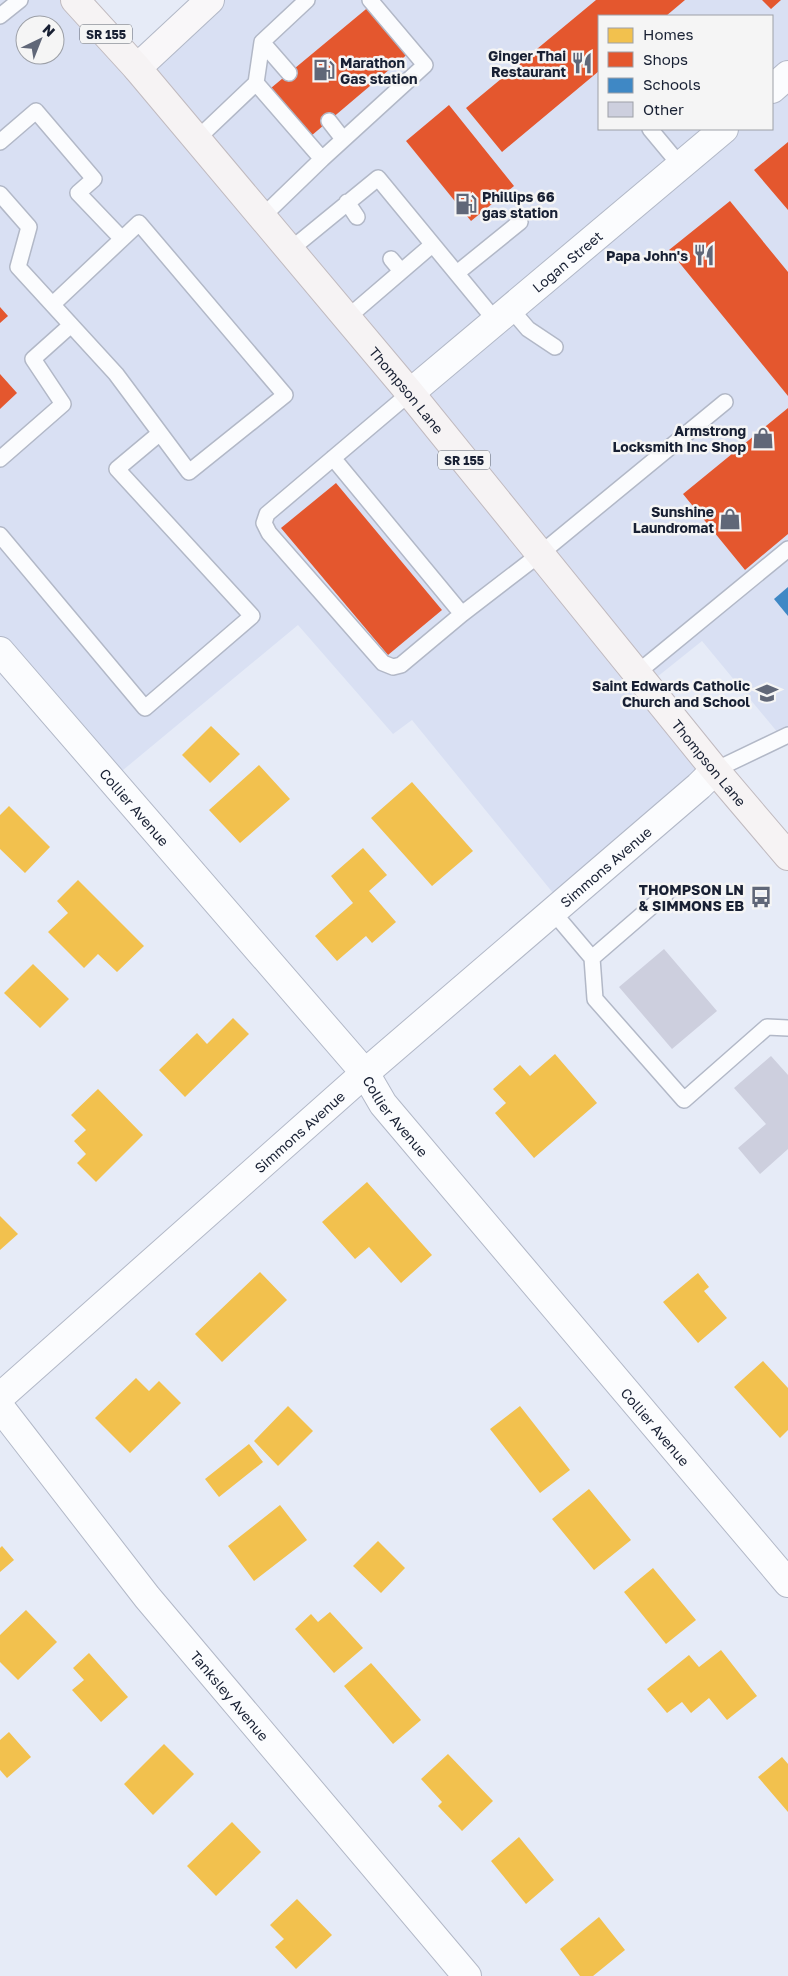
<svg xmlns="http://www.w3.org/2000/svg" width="788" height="1976" font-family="'Golos Text',sans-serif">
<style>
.built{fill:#d9e0f3;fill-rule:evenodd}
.homes{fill:#f2c14e}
.shops{fill:#e4572e}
.schools{fill:#3f88c5}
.building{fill:#cdcfde}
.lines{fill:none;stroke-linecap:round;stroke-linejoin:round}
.lane-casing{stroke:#b2b8c7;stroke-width:18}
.street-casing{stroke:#b2b8c7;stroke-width:30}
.secondary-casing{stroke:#b2b8c7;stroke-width:30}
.primary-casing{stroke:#c0babf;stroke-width:30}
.lane{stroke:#fbfcfe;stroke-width:15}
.street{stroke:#fbfcfe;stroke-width:28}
.secondary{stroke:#f9f7f9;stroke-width:28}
.primary{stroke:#f6f3f4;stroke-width:28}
.labels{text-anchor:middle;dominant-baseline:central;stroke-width:5;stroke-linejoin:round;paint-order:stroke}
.shield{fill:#f5f5f5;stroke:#5a606d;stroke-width:1}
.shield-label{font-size:12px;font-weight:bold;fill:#182033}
.poi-label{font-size:14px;font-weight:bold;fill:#182033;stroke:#f5f5f5;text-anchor:end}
.street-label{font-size:14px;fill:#182033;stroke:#f5f5f5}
</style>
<rect width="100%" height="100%" fill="#e6ebf7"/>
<path class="built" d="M0 0H75L137 68 210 0H788V745L702 641 647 685 715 770 562 904 412 720 393 734 298 625 111 780 0 651ZM599 16H772V129H599ZM25 25H55V55H25Z"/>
<path class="homes" d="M211 726 240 754 210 783 182 755Z
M259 765 290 799 240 843 209 810Z
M412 782 473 851 432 886 371 818Z
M9 806 50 847 25 873 0 849V815Z
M363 848 387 875 369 891 396 922 372 943 366 936 337 961 315 936 353 903 331 876Z
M78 880 144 946 117 972 98 954 84 968 48 932 68 913 57 901Z
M33 964 69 999 40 1028 4 993Z
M233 1018 249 1034 185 1097 159 1070 197 1033 207 1044Z
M555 1054 597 1103 534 1158 495 1113 506 1103 493 1089 520 1065 530 1076Z
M98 1089 143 1135 96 1182 77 1163 86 1154 74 1141 86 1130 71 1115Z
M367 1182 432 1255 401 1283 369 1247 355 1259 322 1222Z
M0 1216 18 1234 0 1250Z
M260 1272 287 1300 222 1362 195 1334Z
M698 1273 709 1287 704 1291 727 1318 698 1343 663 1302Z
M763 1361 788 1388V1430L780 1438 734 1387Z
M136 1378 149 1391 159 1381 181 1403 130 1453 95 1418Z
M288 1406 313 1431 278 1466 254 1441Z
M520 1406 570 1470 540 1493 490 1429Z
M249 1444 263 1462 219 1497 205 1479Z
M589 1489 631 1540 594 1570 552 1519Z
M280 1505 307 1540 254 1581 228 1546Z
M378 1541 405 1568 381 1593 353 1566Z
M2 1546 14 1560 0 1572V1548Z
M653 1568 696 1620 666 1644 624 1592Z
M26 1610 57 1642 18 1680 0 1662V1635Z
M330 1612 363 1648 334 1673 295 1629 311 1614 318 1622Z
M721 1650 757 1696 727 1720 709 1698 691 1713 682 1702 667 1713 647 1689 689 1655 699 1667Z
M89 1653 128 1697 101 1722 72 1690 84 1680 73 1668Z
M371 1663 421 1720 393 1744 344 1686Z
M9 1732 31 1757 7 1778 0 1770V1740Z
M164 1744 194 1774 153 1815 124 1784Z
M448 1754 493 1801 462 1831 438 1806 442 1802 421 1779Z
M782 1757 788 1764V1812L758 1777Z
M232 1822 261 1852 216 1896 187 1866Z
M519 1837 554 1880 526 1904 491 1861Z
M297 1899 332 1935 296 1969 275 1947 284 1939 270 1925Z
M599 1917 625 1950 593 1976H580L560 1949Z"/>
<path class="shops" d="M596 0H685L666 16H599V71L502 152 466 108Z
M762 0H781L771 9Z
M371 5 410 52 311 136 271 88Z
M449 105 514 186 471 221 406 141Z
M788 142V210L754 170Z
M730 201 788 272V396L669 250Z
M0 307 8 316 0 323Z
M0 374 17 393 0 409Z
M788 408V534L745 570 683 494Z
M336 483 442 610 388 655 281 528Z"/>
<path class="schools" d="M788 587V616L774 599Z"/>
<path class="building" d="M664 949 717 1011 672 1049 619 987Z
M771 1056 788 1075V1149L760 1174 738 1148 766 1124 734 1088Z"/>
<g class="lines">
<g class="lane-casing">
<path id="lane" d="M0 16 20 0
M262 42 289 73
M256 83 322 159 262 217
M329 121 343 139
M650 129 680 165
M197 139 256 83 262 42 307 0
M0 142 36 111 94 179 78 193 122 239
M322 159 425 65 370 0
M0 194 29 227 18 267 116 374 189 472 285 395 139 223 53 304
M347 202 357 217
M290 250 378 178 495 320
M391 259 401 271
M457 273 520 222
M510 308 528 329 555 347
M347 318 432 245
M410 393 267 514 264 523 269 533 383 663 393 667 401 665 462 614 540 554 725 402
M333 458 462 614
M0 459 63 404 33 359 71 325
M0 535 145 708 252 616 117 469 160 433
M637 673 788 549
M715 770 788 735
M553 912 592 958 666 894
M592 958 595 999 684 1100 767 1027 788 1028"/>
</g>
<g class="street-casing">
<g id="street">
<path d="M772 89 788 75"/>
<path id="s1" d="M410 393 724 129"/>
<path id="s2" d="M0 651 365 1073 383 1104 788 1583"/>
<path id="s3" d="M0 1397 365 1073 699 786 715 770"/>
<path id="s4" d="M0 1407 147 1597 467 1976"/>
</g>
</g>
<g class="secondary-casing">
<path id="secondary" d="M137 68 210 0"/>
</g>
<g class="primary-casing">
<g id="primary">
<path id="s5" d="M75 0 137 68 410 393 715 770 788 856"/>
</g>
</g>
<use href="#lane" class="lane"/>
<use href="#street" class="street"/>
<use href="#secondary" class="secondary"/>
<use href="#primary" class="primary"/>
</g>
<defs>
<g id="restaurant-bare" transform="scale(1.725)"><path d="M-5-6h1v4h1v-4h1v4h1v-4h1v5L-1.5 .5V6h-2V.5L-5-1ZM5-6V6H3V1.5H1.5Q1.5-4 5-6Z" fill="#606778" stroke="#f5f5f5" stroke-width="2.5" paint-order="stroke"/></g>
<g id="fuel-bare" transform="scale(1.725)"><path d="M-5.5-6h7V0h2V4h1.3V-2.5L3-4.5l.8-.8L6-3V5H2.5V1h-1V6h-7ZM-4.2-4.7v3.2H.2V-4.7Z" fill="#606778" stroke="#f5f5f5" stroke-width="2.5" paint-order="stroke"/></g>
<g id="shop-bare" transform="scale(1.725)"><path d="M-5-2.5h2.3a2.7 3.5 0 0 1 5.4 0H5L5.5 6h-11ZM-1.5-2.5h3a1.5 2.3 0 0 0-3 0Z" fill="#606778" stroke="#f5f5f5" stroke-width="2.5" paint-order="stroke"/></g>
<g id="school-bare" transform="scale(1.725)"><path d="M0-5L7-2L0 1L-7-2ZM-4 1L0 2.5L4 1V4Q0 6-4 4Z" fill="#606778" stroke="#f5f5f5" stroke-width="2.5" paint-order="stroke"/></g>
<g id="bus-bare" transform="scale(1.725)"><path d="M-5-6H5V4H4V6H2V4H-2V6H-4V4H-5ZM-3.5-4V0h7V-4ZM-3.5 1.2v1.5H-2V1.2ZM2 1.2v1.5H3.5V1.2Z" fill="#606778" stroke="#f5f5f5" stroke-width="2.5" paint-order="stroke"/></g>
</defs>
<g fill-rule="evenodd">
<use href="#restaurant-bare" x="582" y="63"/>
<use href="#fuel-bare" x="324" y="70"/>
<use href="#fuel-bare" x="466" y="204"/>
<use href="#restaurant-bare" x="704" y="255"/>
<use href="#shop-bare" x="763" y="438"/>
<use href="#shop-bare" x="730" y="519"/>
<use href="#school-bare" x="767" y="693"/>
<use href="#bus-bare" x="761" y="897"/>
</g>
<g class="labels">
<g class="shield">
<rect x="80" y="24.5" width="52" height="19" rx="4"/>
<rect x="438" y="450.5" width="52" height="19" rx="4"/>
</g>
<g class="shield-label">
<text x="106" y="34">SR 155</text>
<text x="464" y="460">SR 155</text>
</g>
<g class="poi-label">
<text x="566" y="55">Ginger Thai<tspan x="566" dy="16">Restaurant</tspan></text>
<text x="340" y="62" text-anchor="start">Marathon<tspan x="340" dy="16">Gas station</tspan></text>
<text x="482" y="196" text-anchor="start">Phillips 66<tspan x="482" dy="16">gas station</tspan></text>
<text x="688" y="255">Papa John's</text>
<text x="746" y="430">Armstrong<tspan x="746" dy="16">Locksmith Inc Shop</tspan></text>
<text x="714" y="511">Sunshine<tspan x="714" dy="16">Laundromat</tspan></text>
<text x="750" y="685">Saint Edwards Catholic<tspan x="750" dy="16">Church and School</tspan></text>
<text x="744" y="889">THOMPSON LN<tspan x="744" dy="16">&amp; SIMMONS EB</tspan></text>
</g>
<g class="street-label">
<text stroke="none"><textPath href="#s1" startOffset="205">Logan Street</textPath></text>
<text stroke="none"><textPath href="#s5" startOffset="512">Thompson Lane</textPath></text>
<text stroke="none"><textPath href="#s5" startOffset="992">Thompson Lane</textPath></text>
<text stroke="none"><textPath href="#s2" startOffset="206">Collier Avenue</textPath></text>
<text stroke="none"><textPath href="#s3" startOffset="805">Simmons Avenue</textPath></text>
<text stroke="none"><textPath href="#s2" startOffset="611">Collier Avenue</textPath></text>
<text stroke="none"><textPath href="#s3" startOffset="400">Simmons Avenue</textPath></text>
<text stroke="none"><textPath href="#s2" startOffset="1016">Collier Avenue</textPath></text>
<text stroke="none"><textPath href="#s4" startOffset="369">Tanksley Avenue</textPath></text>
</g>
</g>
<rect x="598" y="15" width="175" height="115" fill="#f5f5f5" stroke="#9da0a7"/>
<rect x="608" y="28" width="25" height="15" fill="#f2c14e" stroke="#9da0a7"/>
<text x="643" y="40" font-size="15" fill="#182033">Homes</text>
<rect x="608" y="52" width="25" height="15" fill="#e4572e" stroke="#9da0a7"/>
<text x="643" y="65" font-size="15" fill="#182033">Shops</text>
<rect x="608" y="78" width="25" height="15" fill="#3f88c5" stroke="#9da0a7"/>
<text x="643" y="90" font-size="15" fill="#182033">Schools</text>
<rect x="608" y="102" width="25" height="15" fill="#cdcfde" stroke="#9da0a7"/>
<text x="643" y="115" font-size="15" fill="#182033">Other</text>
<g transform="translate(40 40) rotate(43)"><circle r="24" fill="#f5f5f5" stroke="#9da0a7"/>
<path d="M0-4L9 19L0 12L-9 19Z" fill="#606778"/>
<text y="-8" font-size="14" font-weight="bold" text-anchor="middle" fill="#182033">N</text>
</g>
</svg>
